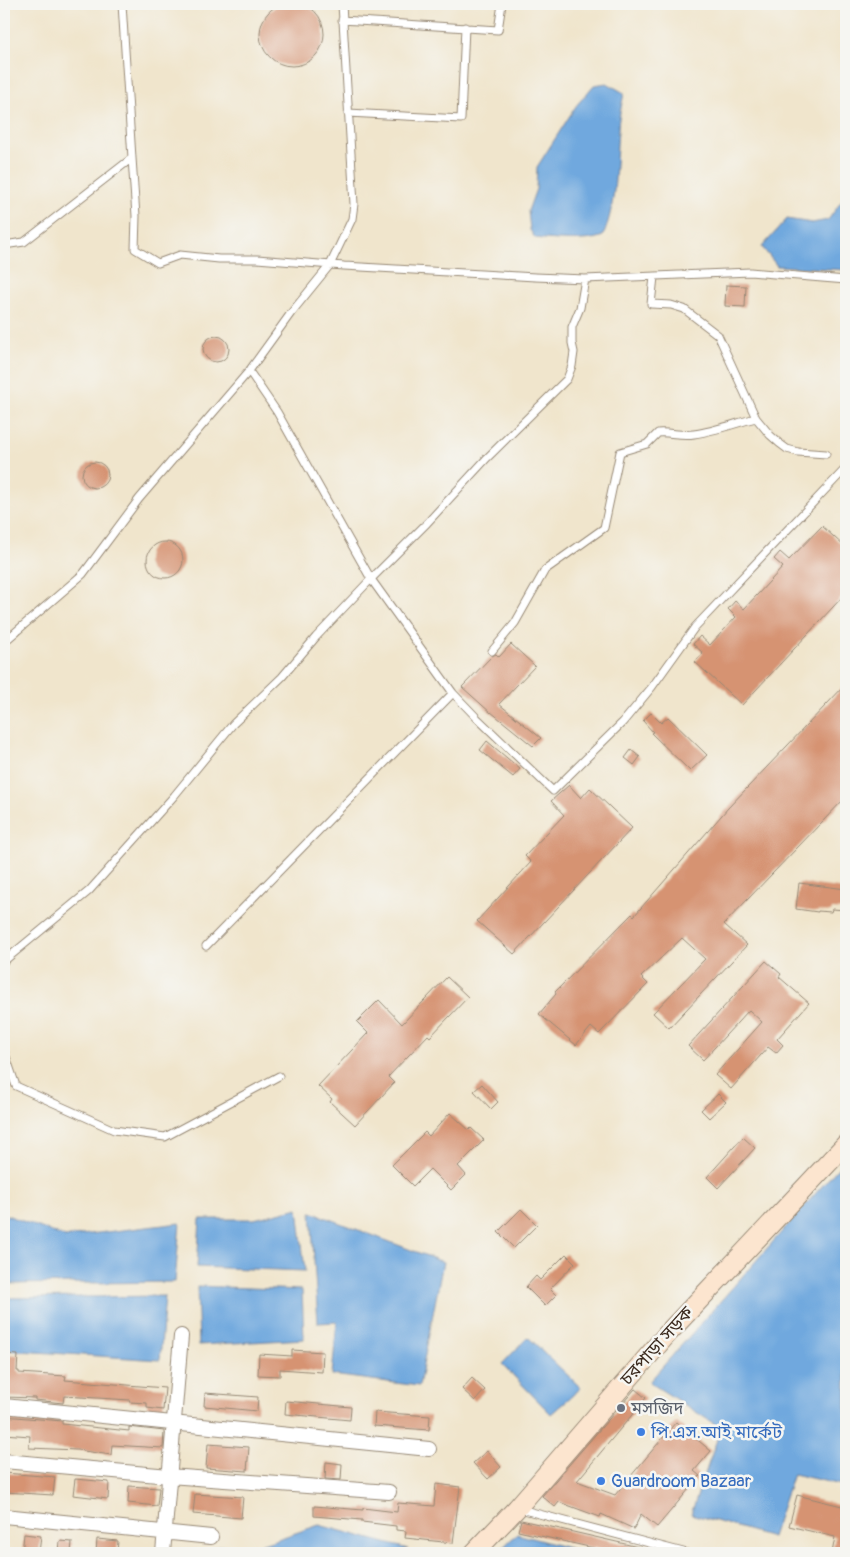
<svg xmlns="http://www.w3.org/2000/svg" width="850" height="1557" font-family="Pangolin,'Noto Sans Bengali',sans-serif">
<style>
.water{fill:#6fa8de;stroke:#55697e}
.building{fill:#d69372}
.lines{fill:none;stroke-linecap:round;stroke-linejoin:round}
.lane-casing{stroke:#968875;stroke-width:9}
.street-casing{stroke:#968875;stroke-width:16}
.secondary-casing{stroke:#968875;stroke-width:21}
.lane{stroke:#fff;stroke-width:7}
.street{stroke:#fff;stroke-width:14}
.secondary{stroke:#fce5cf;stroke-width:19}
.worship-dot{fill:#6b7280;stroke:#f6f6f2;stroke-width:2}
.shop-dot{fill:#3f7fe0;stroke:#f6f6f2;stroke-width:2}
.labels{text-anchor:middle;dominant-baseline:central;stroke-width:5;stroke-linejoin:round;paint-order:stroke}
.street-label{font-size:18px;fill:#3b2a1e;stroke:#f6f6f2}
.worship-label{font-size:18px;fill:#5b616d;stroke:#f6f6f2;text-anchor:start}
.shop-label{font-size:18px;fill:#366cbe;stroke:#f6f6f2;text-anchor:start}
</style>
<rect width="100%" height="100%" fill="#f6f6f2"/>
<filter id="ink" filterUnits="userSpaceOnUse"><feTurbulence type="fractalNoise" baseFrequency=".02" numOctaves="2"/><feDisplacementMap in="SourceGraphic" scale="10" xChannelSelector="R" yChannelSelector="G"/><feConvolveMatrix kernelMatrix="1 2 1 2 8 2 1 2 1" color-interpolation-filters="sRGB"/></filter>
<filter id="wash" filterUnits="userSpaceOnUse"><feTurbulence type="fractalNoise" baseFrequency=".0096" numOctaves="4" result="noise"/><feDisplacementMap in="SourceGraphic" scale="20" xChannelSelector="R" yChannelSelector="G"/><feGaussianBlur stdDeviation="1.12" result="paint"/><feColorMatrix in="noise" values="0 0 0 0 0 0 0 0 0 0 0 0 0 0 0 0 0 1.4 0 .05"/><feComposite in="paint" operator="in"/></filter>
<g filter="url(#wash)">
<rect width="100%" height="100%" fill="#f0e5cc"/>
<path class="water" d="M607 83 624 93C622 105 618 118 618 131 615 166 617 203 603 236 587 243 553 240 535 238L530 230 528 211 536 189 537 167 576 106 594 85Z
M846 195V270L777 266 762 247 787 219 812 223 828 220Z
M846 1159V1486L793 1474 772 1537 691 1514 721 1428 649 1382Z
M298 1208 305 1271 197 1267 200 1219H254Z
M311 1212 443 1262 419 1386 332 1375 337 1322 318 1323Z
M4 1214 65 1237 180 1223 175 1282 4 1284Z
M197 1286 302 1290 304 1339 199 1345Z
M165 1296 160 1360 4 1350V1298Z
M528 1337 581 1388 551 1414 502 1364Z
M319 1525 408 1549 397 1553H217L218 1546 251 1548Z
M517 1534 587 1553H497Z"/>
<g id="blocks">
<path class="building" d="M260 34a32 32 0 1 1 64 0a32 32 0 1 1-64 0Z
M726 285 746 286 745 307 725 306Z
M203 349a13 13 0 1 1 26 0a13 13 0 1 1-26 0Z
M82 475a13 13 0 1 1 26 0a13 13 0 1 1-26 0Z
M822 526 846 548V593L742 705 695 662 703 653 693 644 700 636 710 645 736 617 728 609 735 601 744 609 783 567 774 559 780 552 789 560Z
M147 560a18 18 0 1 1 36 0a18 18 0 1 1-36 0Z
M511 644 535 666 499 704 541 738 533 746 491 712V713L462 687 492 656 496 654 499 657Z
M846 684V797L724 924 747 945 669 1028 653 1013 705 959 682 938 641 977 648 984 599 1034 591 1027 576 1045 539 1014 556 994 555 992 632 914 634 916 728 808Z
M651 713 661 723 668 717 707 755 690 771 651 733 653 732 643 721Z
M487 741 520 769 513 777 480 750Z
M631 750 640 757 634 765 625 758Z
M569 785 581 798 590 788 632 828 514 954 477 921 531 862 525 856 564 815 551 801Z
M799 883 846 889V910L832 909 831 912 818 911V912L796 909Z
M766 961 781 974 779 977 809 1003 777 1039 783 1045 776 1053 768 1047 731 1089 715 1075 762 1022 749 1010 703 1060 688 1046Z
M447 977 468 997 430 1037 428 1035 388 1077 394 1083 355 1125 330 1102 332 1099 318 1086 368 1033 357 1022 379 1000 402 1024Z
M482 1084 498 1102 491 1109 474 1091Z
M718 1094 726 1102 709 1118 701 1110Z
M450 1113 469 1130 471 1128 484 1140 458 1166 466 1175 451 1190 430 1169 413 1186 392 1165 425 1132 429 1136Z
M743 1137 755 1148 718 1188 707 1177Z
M521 1209 537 1225 514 1248 498 1232Z
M566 1254 575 1263 550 1289 556 1295 545 1306 526 1287 536 1276 540 1280Z
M292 1350 323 1352 322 1372 280 1369V1376L258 1375 259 1354 292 1356Z
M4 1354 18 1355 17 1371H19V1373L66 1376 65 1380 165 1388 163 1410 147 1408V1403L129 1402 130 1400 64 1396 63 1403 35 1400V1398L4 1397Z
M472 1378 485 1390 475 1401 462 1389Z
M635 1389 646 1398 577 1481 615 1495 676 1422 711 1451 694 1471 700 1476 657 1527 641 1514 634 1529 601 1514 600 1517 559 1502 555 1507 542 1496Z
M205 1393 258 1397 257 1411 204 1406Z
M286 1401 351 1407 350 1420 285 1414Z
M375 1412 430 1416 429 1430 374 1426Z
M4 1416 62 1421V1424L129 1431V1427L164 1431 163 1448 112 1445 111 1455 77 1450 29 1448 30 1436 4 1434Z
M208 1444 249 1447 247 1471 206 1468Z
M487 1451 501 1467 488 1479 473 1463Z
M326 1462 342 1464 341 1480 325 1479Z
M4 1473 55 1477 53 1495 4 1492Z
M75 1479 109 1482 108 1499 73 1495Z
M436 1484 460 1487 453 1543 405 1538 406 1531 396 1530V1526L362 1522V1520L314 1516V1506L363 1510V1508L397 1512 398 1503 434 1506Z
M129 1486 159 1488 157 1506 128 1503Z
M195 1494 243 1497 241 1518 193 1514Z
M797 1495 846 1507V1553H832L835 1537 789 1526Z
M521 1520 647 1549V1553H616L518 1531Z
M24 1534 41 1536 39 1553H22Z
M97 1539 118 1541 117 1553H96Z
M60 1541 72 1542 71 1553H59Z"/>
</g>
</g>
<g filter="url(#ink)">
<use href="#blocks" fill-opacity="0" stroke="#968875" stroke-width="1"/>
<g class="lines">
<g class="lane-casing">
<path id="lane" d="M342 20 498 30 502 4
M348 113 461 119 465 27
M132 158 136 216 135 249 158 263 180 255 219 259H257L344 266 535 277 585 279 750 272 846 280
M4 245 24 242 132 158 122 4
M654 277 651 304 671 305 684 309 718 335 756 418 770 435 779 443 787 449 798 452 826 454
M249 371 277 412 371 579 453 693 477 718 553 791 623 722 652 687 695 627 846 468
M4 642 83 574 139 499 249 371 291 313 330 265 352 219 354 204 342 4
M492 651 515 623 545 570 604 528 620 452 647 444 658 433C670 432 681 436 694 434 715 431 736 423 756 418
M206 946 453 693
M4 961 89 891 174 796 233 724 282 677 316 637 371 579 427 523 487 458 567 379 572 366 574 352 572 343V327L580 308 585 279
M4 1051 16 1086 114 1130 165 1137 279 1076
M520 1509 687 1553"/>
</g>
<g class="street-casing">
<path id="street" d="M4 1406 429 1449
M4 1461 169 1476 389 1492
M4 1516 211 1537
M163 1553 181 1336"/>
</g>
<g class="secondary-casing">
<path id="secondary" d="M474 1553 517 1508 669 1332 846 1144"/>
</g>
<use href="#lane" class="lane"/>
<use href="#street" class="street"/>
<use href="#secondary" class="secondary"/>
</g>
</g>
<circle class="worship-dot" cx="621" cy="1408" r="5"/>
<g class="shop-dot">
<circle cx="641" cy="1432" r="5"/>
<circle cx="601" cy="1481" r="5"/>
</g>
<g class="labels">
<g class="street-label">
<text transform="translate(657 1346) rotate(-48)">চরপাড়া সড়ক</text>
</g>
<g class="worship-label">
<text x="631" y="1408">মসজিদ</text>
</g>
<g class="shop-label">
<text x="651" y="1432">পি.এস.আই মার্কেট</text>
<text x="611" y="1481">Guardroom Bazaar</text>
</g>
</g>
<rect width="850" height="1557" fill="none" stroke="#f6f6f2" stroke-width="20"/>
</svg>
